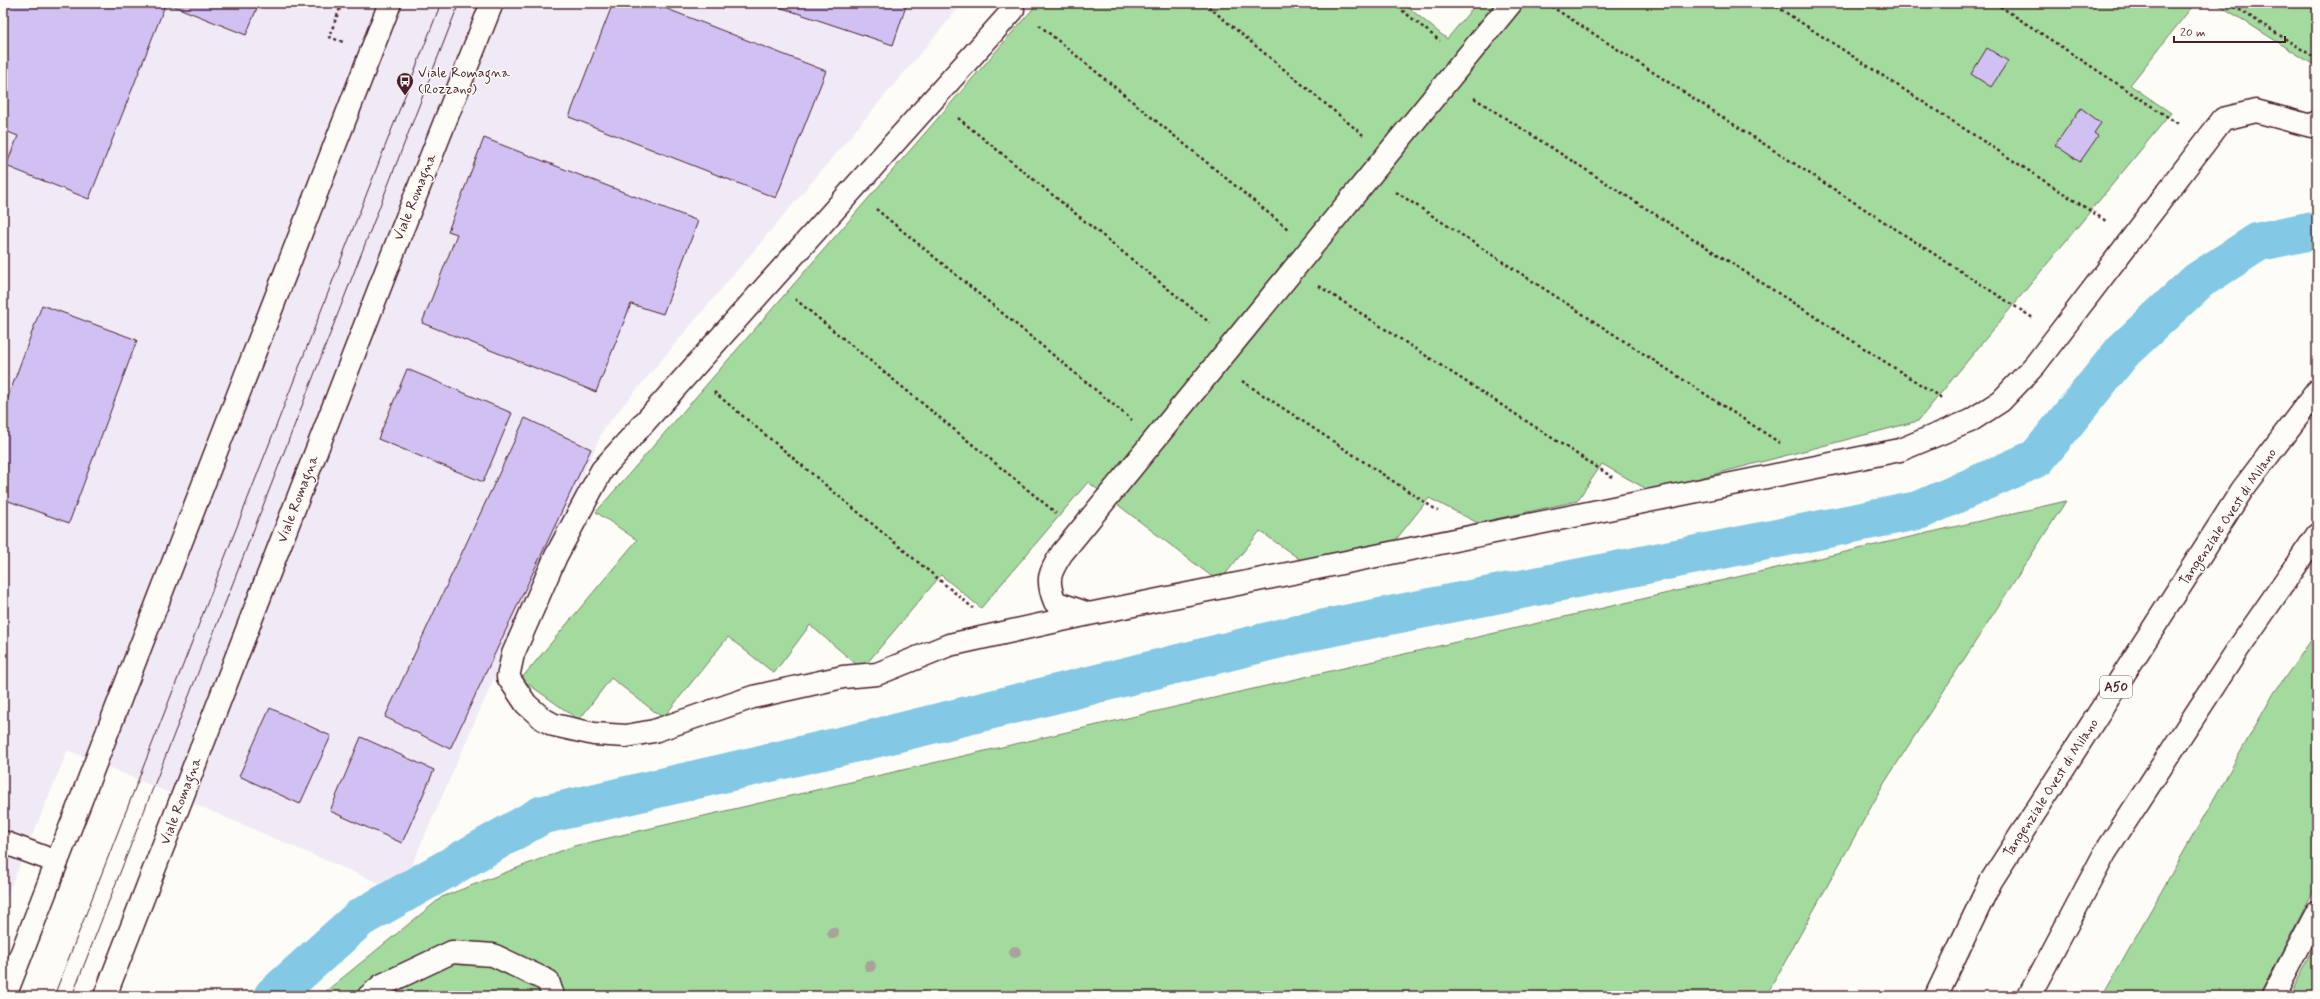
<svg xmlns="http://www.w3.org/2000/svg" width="2320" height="999" font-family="Mynerve,sans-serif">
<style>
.built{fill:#f0eaf6}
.green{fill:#a3db9e;stroke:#767d64}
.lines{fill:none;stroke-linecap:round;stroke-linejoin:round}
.canal{stroke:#83c8e4;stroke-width:39}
.building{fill:#d1c1f2;stroke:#4a1f2b}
.minor-casing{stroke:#4a1f2b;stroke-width:25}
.major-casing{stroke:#4a1f2b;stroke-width:25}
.highway-casing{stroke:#4a1f2b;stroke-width:25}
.path{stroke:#4a1f2b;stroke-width:2.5;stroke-dasharray:3 3;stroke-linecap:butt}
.minor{stroke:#fdfcf7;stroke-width:22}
.major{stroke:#fdfcf7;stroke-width:22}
.highway{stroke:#fdfcf7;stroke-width:22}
.tram{stroke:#4a1f2b;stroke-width:1}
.tree{fill:#a9a19a}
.labels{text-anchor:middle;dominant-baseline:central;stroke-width:3;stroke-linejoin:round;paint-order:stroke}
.shield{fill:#fdfcf7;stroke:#806168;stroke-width:1}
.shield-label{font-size:13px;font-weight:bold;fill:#4a1f2b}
.poi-label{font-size:14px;fill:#4a1f2b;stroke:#fdfcf7;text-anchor:start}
.street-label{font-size:14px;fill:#4a1f2b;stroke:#fdfcf7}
</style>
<rect width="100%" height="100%" fill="#fdfcf7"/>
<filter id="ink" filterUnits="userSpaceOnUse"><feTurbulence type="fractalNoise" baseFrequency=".025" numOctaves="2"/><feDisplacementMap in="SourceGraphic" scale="8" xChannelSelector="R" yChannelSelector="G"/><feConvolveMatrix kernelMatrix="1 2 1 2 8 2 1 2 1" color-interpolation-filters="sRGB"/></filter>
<g filter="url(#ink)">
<path class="built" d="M3 3H963L604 428 400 892 68 750 3 905Z"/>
<path class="green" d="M1038 3H1403L1447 39 1477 3H2195L2130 85 2171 113 1918 421 1650 491 1602 464 1577 501 1478 523 1429 498 1394 542 1305 563 1260 531 1219 582 1088 482 981 608 941 575 862 669 810 625 774 673 728 637 663 718 611 678 579 720 521 679 637 540 596 512Z
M2216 3H2317V67Z
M2066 501 1885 782 1766 996H320L442 897 574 846Z
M2317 632V884L2259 996H2102L2274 693Z
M2317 943V996H2289Z"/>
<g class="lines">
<path class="canal" d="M273 996 360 918 542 815 868 740 1307 632 1920 510 2037 458 2123 351 2198 281 2258 242 2305 232"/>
</g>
<path class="building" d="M3 3H259L246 35 166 3 89 199 6 166 18 136 3 130Z
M613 3H652L826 71 776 198 569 117Z
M767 3H907L893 45Z
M1987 48 2008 61 1991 87 1971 74Z
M2081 108 2101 123 2094 133 2098 136 2080 162 2055 145Z
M484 138 698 221 663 314 631 304 596 392 422 323 457 234 448 231Z
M42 305 137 340 69 523 3 499V411Z
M407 369 512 413 483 482 378 439Z
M525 418 591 449 450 749 385 717Z
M270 708 331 736 300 804 239 776Z
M361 737 434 770 402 843 330 811Z"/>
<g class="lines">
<g class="minor-casing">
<path id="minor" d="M1013 10 602 470 556 556 513 654 508 677 526 704 543 719 554 725 594 734 626 736 654 731 753 697 843 677 877 674 949 645 1089 614 1900 450 1970 421 2001 401 2035 365 2223 119 2256 111 2311 126 2317 122
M1089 614 1055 602C1046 580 1049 573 1062 553L1511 3
M3 842 57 862
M369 996 382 985 452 952 493 955 548 981 553 996
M2273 996 2317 912"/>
</g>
<g class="major-casing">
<path id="major" d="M5 996 390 3
M105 996 402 230 492 3"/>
</g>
<g class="highway-casing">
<path id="highway" d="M1936 996 1991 881 2242 490 2317 391
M2029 996 2105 853 2238 649 2317 535"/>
</g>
<path class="path" d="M342 3 329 37 343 42
M1204 3 1363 135
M1393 3 1440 41
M1546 3 2033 318
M1771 3 2106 221
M1995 3 2180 125
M2229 3 2317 59
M1039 25 1288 229
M1474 98 1943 399
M958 118 1210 323
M1396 192 1780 443
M876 209 1132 420
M1319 286 1612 477
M795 299 1056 513
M1242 381 1438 511
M714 392 973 608"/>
<use href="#minor" class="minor"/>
<use href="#major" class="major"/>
<use href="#highway" class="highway"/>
<path class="tram" d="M54 996 441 3
M72 996 459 3"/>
</g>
<g class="tree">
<circle cx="833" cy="933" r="6"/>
<circle cx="1015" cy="952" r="6"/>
<circle cx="870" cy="966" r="6"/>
</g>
</g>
<defs>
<g id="bus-pin" transform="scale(0.9)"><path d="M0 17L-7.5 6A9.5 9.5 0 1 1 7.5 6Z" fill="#4a1f2b" stroke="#fdfcf7"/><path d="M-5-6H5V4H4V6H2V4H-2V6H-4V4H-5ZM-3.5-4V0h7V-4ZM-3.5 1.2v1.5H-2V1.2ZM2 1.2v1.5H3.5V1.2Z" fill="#fff"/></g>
</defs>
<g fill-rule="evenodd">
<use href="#bus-pin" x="405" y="81"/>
</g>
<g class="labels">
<rect class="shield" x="2100" y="676" width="32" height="22" rx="3"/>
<g class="shield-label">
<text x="2116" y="687">A50</text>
</g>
<g class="poi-label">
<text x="418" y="73">Viale Romagna<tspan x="418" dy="16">(Rozzano)</tspan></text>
</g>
<g class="street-label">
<text transform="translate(415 197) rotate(-68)">Viale Romagna</text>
<text transform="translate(298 499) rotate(-69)">Viale Romagna</text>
<text transform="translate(2228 517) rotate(-56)">Tangenziale Ovest di Milano</text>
<text transform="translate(2051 788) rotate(-57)">Tangenziale Ovest di Milano</text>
<text transform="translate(181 801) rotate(-69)">Viale Romagna</text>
</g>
</g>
<rect width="2320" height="999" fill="none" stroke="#fdfcf7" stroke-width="16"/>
<rect x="8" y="8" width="2304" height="983" fill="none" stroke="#4a1f2b" stroke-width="1.5" filter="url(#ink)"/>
<path d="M2174 36v6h111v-6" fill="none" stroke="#4a1f2b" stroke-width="2"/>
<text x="2180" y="36" font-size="12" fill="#4a1f2b" stroke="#fdfcf7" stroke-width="3" paint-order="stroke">20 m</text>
</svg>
